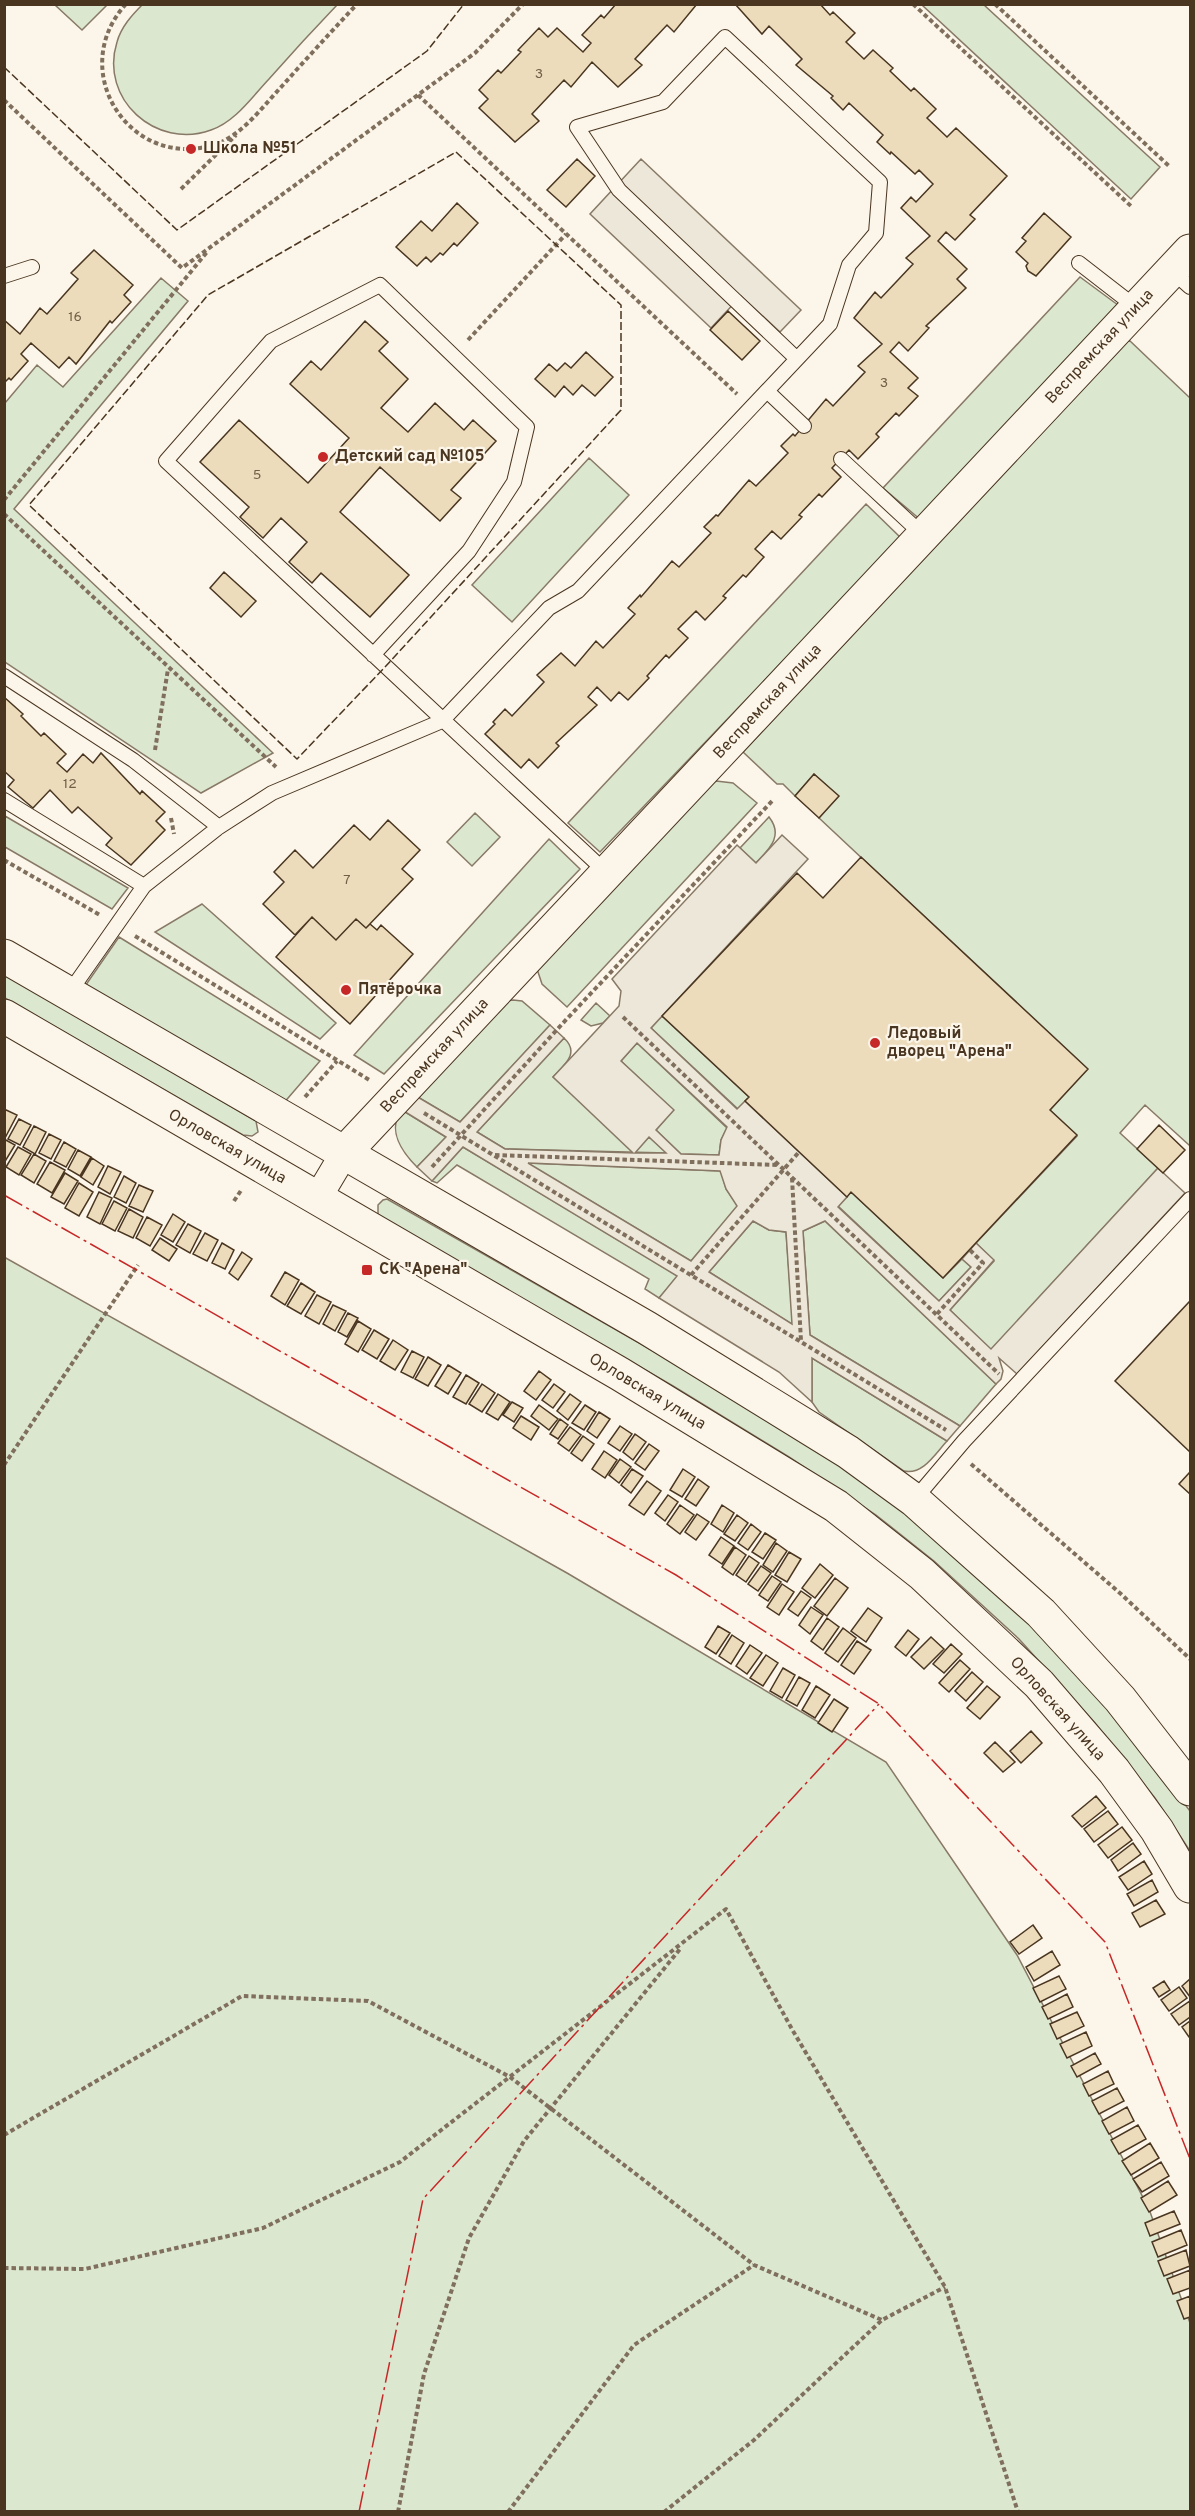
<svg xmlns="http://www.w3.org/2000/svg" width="1195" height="2516" font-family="Overpass,sans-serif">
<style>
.green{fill:#dce7d0;stroke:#887966;stroke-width:1.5}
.parking{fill:#ede7d9;stroke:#887966;stroke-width:1.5;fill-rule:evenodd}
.building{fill:#ecdcbc;stroke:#4a3520;stroke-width:1.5}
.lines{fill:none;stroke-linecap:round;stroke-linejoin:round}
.lane-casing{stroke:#4a3520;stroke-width:16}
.street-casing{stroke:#4a3520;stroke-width:29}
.secondary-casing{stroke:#4a3520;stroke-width:35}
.path{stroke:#7f6f5c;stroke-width:4;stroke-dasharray:4.5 3;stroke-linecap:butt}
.lane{stroke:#fbf6e9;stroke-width:14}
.street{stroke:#fbf6e9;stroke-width:27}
.secondary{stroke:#fbf6e9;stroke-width:33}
.fence{stroke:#4a3520;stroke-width:1.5;stroke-dasharray:8 3;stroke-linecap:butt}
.power{stroke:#c62828;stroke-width:1.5;stroke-dasharray:21 4.5 3 4.5;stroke-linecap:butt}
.poi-dot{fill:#c62828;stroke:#fbf6e9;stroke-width:2}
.labels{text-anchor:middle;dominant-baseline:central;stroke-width:4.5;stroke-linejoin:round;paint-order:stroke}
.number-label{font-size:14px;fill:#725f47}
.poi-label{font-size:16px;font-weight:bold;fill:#4a3520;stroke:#fbf6e9;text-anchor:start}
.street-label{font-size:16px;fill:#4a3520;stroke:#fbf6e9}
</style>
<rect width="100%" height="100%" fill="#fbf6e9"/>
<path class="green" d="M143 4H337V5C314 29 291 54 269 79 252 97 235 122 211 130 156 150 99 99 117 42 121 27 132 15 143 4Z
M55 5H107L82 30Z
M922 5H984L1160 167 1131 199Z
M1080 277 1122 308 922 521 883 488Z
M161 278 188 301 14 509 273 753 201 793 5 662V403L37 365 63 387Z
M1129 340 1190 398V1144L1189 1145 1145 1105 1120 1133 1158 1168 991 1350 950 1310 994 1261 976 1243 1077 1136 1050 1110 1087 1069 819 818 838 796 814 774 795 796 783 784H777L743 752Z
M589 458 629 495 512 622 472 585Z
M866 504 901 538 600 852 568 823Z
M716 781 733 783 757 803 567 1007 542 984 537 969 709 785Z
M475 813 500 837 472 866 447 842Z
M5 816 128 888 112 909 5 847Z
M769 817C784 836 769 849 756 863L740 848Z
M549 839 580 869 384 1074 354 1055Z
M202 904 336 1023 320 1039 155 932Z
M119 937 320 1061 282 1105 83 989Z
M5 974 256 1121 258 1132 252 1136 243 1135 5 998Z
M513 1000 522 1001 550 1025 460 1122 416 1096 505 1001Z
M596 1003 610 1016 603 1023 591 1026 581 1020Z
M662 1016 749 1097 738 1109 651 1028Z
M564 1038C580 1053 565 1064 553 1077L635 1152 649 1137 667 1153 505 1149 477 1132Z
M637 1043 727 1128 721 1140 719 1155 681 1154 656 1130 673 1110 621 1061Z
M402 1110 446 1137 417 1167C403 1153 386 1130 402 1110Z
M463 1147 678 1276 659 1298 645 1289 649 1279 457 1165 437 1183 432 1181Z
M527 1163 721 1171 726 1189 738 1206 691 1261Z
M851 1192 943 1278 962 1259 971 1267 939 1301 838 1206Z
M387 1199 683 1368 800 1439 890 1499 1033 1623 1111 1708 1190 1811V1851L1155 1798 1095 1723 1019 1639 934 1561 876 1515 789 1457 673 1386 383 1219 378 1214V1205L383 1200Z
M753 1221 769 1230 786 1232 793 1325 709 1272Z
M825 1221 996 1384 960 1426 810 1335 803 1231Z
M4 1257 567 1573 886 1762 1017 1955 1149 2209 1190 2323V2511H5Z
M812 1358 947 1441C935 1454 923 1475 904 1471L819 1412 812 1402Z"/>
<path class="parking" d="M641 159 801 310 780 332 741 296 711 328 590 214Z
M782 835 808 859 651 1028 737 1109 745 1101 847 1197 838 1207 939 1301 971 1267 962 1259 976 1243 994 1260 950 1310 991 1349 1158 1168 1185 1193 1017 1374 999 1358 1003 1371 1001 1379 996 1384 825 1221 803 1231 810 1335 960 1426 947 1441 812 1358V1402L779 1372 659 1298 677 1276 463 1147 432 1181 417 1167 446 1137 402 1110 416 1096 460 1122 550 1025 564 1038 477 1132 505 1149 633 1153 553 1077 619 1006 621 991 612 979 737 845 756 863ZM637 1043 727 1127 721 1140 719 1155 681 1154 656 1130 674 1110 621 1061ZM649 1137 666 1153H635ZM528 1163 720 1171 726 1189 737 1206 691 1261ZM753 1221 769 1230 786 1232 792 1324 709 1272Z"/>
<path class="building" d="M616 4H697L674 32 667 25 635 59 642 65 618 87 592 62 571 87 564 80 532 114 539 121 515 142 479 108 488 99 479 90 498 70 501 73 521 52 518 50 539 28 548 37 557 28 583 52 591 43 582 35 601 15 604 18Z
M735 4H820L830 15 833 12 855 33 846 42 864 59 873 50 893 68 890 71 911 91 914 88 936 109 927 118 947 137 956 128 1007 176 970 215 975 219 955 240 946 232 938 241 967 269 957 279 966 288 926 326 929 328 908 351 899 342 890 352 918 378 908 388 918 396 899 416 896 413 876 434 879 437 858 459 849 450 832 468 841 477 822 497 819 494 799 515 802 517 781 539 772 531 755 549 764 557 746 577 743 575 723 596 726 598 705 620 696 611 678 629 688 638 669 658 666 655 647 676 649 678 628 700 619 692 611 701 597 687 588 697 597 705 556 743 559 746 538 768 529 759 521 768 485 734 495 724 493 722 505 709 512 716 544 682 537 675 561 653 575 666 596 641 603 648 635 614 628 608 640 595 641 597 672 561 679 567 711 533 704 527 716 515 718 516 749 480 756 486 788 453 781 446 793 434 795 436 826 399 833 406 865 372 858 366 882 344 854 318 875 292 881 298 913 264 906 258 930 236 901 208 911 197 916 202 933 184 919 170 915 174 891 152 890 154 877 142 883 135 849 103 843 110 831 98 833 96 796 65 802 59 769 26 762 34Z
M577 159 595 176 566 207 547 190Z
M457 203 478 223 457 246 454 243 443 255 440 253 431 262 426 257 417 266 396 247 421 221 432 231Z
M1044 213 1071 237 1036 276 1028 271 1026 266 1028 263 1016 252 1026 241 1022 238Z
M94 250 133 285 124 295 131 302 112 323 110 321 76 364 69 357 59 368 31 343 21 354 28 361 11 380 9 378 4 383V320L20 334 40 308 47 314 78 279 71 273Z
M728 311 760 341 742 360 710 330Z
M365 321 388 342 379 351 408 379 381 408 408 432 435 403 464 430 473 420 496 441 451 490 461 498 440 521 380 467 340 512 409 575 370 617 321 573 312 583 289 562 307 542 281 518 263 538 240 517 249 507 200 462 239 420 308 483 349 438 290 384 311 361 321 370Z
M586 352 613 377 595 396 582 385 573 395 564 386 555 397 535 379 549 364 557 371 565 363 571 368Z
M224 572 256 601 241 617 210 588Z
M4 697 23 714 21 716 41 736 44 733 66 754 57 763 67 772 83 754 93 763 101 753 140 794 142 791 165 812 156 821 165 830 131 865 106 845 112 838 78 807 72 813 50 790 33 808 8 787 14 780 4 771Z
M814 774 839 796 819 818 795 796Z
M388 820 420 850 402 869 413 879 366 928 356 919 336 940 312 917 295 935 263 904 284 882 274 872 295 850 313 868 354 825 370 840Z
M861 857 1088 1069 1050 1110 1077 1135 943 1278 851 1192 847 1197 745 1101 749 1097 662 1016 797 873 823 898Z
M312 917 336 940 356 919 366 928 370 924 377 930 381 925 413 954 350 1024 276 957Z
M4 1109 17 1115 5 1138H4Z
M19 1119 31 1125 20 1145 8 1139Z
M1159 1125 1185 1150 1163 1173 1137 1149Z
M34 1126 46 1132 35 1154 23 1147Z
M49 1134 61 1140 51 1159 39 1153Z
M4 1139 15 1145 4 1163Z
M64 1142 76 1149 66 1167 54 1161Z
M18 1147 31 1154 19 1175 6 1167Z
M78 1150 91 1157 80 1176 68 1169Z
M34 1154 46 1161 34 1183 21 1175Z
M92 1158 104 1166 93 1185 81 1177Z
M50 1162 65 1170 52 1193 37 1184Z
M108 1166 121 1172 110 1194 98 1187Z
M65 1173 78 1181 64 1204 51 1197Z
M124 1176 136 1183 126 1203 114 1197Z
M79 1183 93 1192 79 1216 65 1208Z
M139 1185 153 1191 143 1212 129 1206Z
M99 1192 112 1198 100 1224 87 1217Z
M114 1201 127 1208 115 1231 102 1224Z
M129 1209 143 1217 133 1238 118 1231Z
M173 1214 185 1222 173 1242 161 1235Z
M147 1217 162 1225 150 1246 136 1238Z
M188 1224 201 1231 190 1253 176 1245Z
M205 1233 218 1240 207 1261 193 1254Z
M160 1238 177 1249 169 1261 152 1250Z
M222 1243 234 1250 225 1269 212 1263Z
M242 1252 252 1259 238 1280 229 1273Z
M285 1272 299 1280 285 1305 271 1296Z
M301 1283 315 1292 301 1314 287 1306Z
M317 1295 331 1302 319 1324 305 1316Z
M1190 1301V1452L1115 1381Z
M333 1305 346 1311 335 1331 323 1324Z
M348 1313 358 1318 347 1337 338 1332Z
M358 1321 371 1329 358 1352 345 1344Z
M374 1330 389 1339 377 1359 362 1350Z
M393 1340 408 1350 395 1370 380 1361Z
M412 1351 424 1357 413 1378 401 1372Z
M428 1357 441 1365 428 1386 415 1379Z
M448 1365 461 1373 448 1394 435 1386Z
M539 1371 551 1380 536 1400 524 1391Z
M466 1375 479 1383 466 1404 453 1397Z
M482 1384 495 1393 482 1412 469 1404Z
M554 1384 565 1392 553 1408 542 1400Z
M498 1394 510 1402 498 1420 486 1413Z
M570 1394 581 1402 568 1420 557 1411Z
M512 1402 523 1408 514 1422 503 1415Z
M539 1405 558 1419 549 1430 531 1416Z
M585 1405 596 1412 584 1430 572 1423Z
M599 1412 610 1419 597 1438 587 1431Z
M521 1416 539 1427 531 1440 513 1428Z
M560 1419 568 1425 558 1439 550 1434Z
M620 1426 632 1434 620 1451 608 1443Z
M570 1427 581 1435 569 1451 558 1443Z
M635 1434 646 1442 633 1460 623 1452Z
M583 1436 594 1444 582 1461 571 1453Z
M649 1444 659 1451 645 1470 635 1463Z
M604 1451 617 1460 605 1478 592 1469Z
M620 1459 631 1467 619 1483 609 1475Z
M632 1469 643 1476 631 1493 621 1485Z
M683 1469 695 1477 682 1497 670 1490Z
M1190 1472V1494L1179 1484Z
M698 1479 709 1487 696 1506 685 1499Z
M647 1481 661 1491 644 1515 629 1505Z
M668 1495 678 1502 665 1521 655 1513Z
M680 1505 694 1515 680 1534 667 1524Z
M722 1505 734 1513 723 1532 711 1524Z
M697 1514 709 1522 696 1540 685 1532Z
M737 1515 748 1523 735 1541 724 1534Z
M751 1524 761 1532 748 1550 738 1543Z
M765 1533 776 1540 763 1559 752 1552Z
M721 1537 734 1546 722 1564 709 1555Z
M776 1543 787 1551 773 1572 763 1565Z
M735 1547 746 1555 733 1575 722 1567Z
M789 1552 801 1559 787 1582 775 1575Z
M749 1556 759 1563 746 1582 736 1575Z
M820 1564 833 1575 815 1598 802 1588Z
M761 1566 771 1573 758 1591 748 1584Z
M772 1576 781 1582 768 1601 759 1595Z
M835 1578 848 1588 827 1616 814 1606Z
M782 1584 794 1592 779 1615 767 1607Z
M801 1591 811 1598 798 1616 788 1609Z
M811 1607 823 1615 810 1634 799 1625Z
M868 1608 882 1618 866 1642 851 1631Z
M827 1618 839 1627 823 1650 811 1641Z
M718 1626 730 1633 716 1654 705 1647Z
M843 1628 856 1638 838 1662 825 1653Z
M908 1630 919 1639 906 1656 895 1647Z
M732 1635 744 1643 731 1664 719 1656Z
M931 1637 944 1649 924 1669 911 1657Z
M857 1641 871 1650 854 1674 841 1665Z
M951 1644 962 1654 944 1673 933 1664Z
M750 1645 762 1653 747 1674 736 1666Z
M766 1655 778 1663 763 1686 750 1678Z
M960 1660 970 1669 949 1692 939 1683Z
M783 1668 795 1675 782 1698 770 1691Z
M972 1672 983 1682 966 1701 955 1691Z
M799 1677 810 1683 797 1706 786 1700Z
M816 1686 830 1695 815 1718 802 1710Z
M987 1686 1000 1697 980 1719 967 1708Z
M834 1699 848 1708 832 1732 818 1723Z
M1031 1731 1042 1743 1021 1763 1010 1751Z
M995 1742 1015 1762 1003 1772 984 1753Z
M1096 1796 1106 1808 1082 1827 1072 1816Z
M1108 1811 1118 1824 1094 1842 1084 1829Z
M1122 1827 1132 1840 1108 1858 1098 1845Z
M1133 1843 1141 1854 1118 1871 1111 1860Z
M1144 1861 1152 1874 1128 1890 1119 1877Z
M1152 1880 1158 1892 1134 1906 1127 1894Z
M1156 1900 1165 1914 1140 1927 1132 1913Z
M1033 1925 1042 1938 1019 1954 1010 1942Z
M1052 1951 1060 1965 1034 1981 1026 1967Z
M1059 1976 1066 1989 1040 2002 1033 1988Z
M1190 1979V1997L1182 1986Z
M1164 1981 1170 1990 1159 1997 1153 1988Z
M1179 1987 1187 1998 1169 2011 1161 2000Z
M1067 1994 1073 2007 1048 2019 1042 2007Z
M1190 2001V2017L1179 2025 1171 2014Z
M1077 2012 1084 2026 1057 2039 1050 2024Z
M1190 2021V2037H1189L1182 2027Z
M1086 2032 1092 2046 1067 2058 1060 2044Z
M1095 2053 1101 2064 1077 2077 1071 2066Z
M1108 2071 1114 2084 1089 2096 1083 2084Z
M1117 2088 1124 2101 1099 2114 1092 2101Z
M1127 2107 1134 2121 1109 2134 1102 2121Z
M1138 2125 1146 2139 1119 2154 1111 2140Z
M1150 2143 1159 2158 1131 2175 1122 2161Z
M1161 2162 1169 2176 1142 2192 1133 2179Z
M1168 2181 1177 2195 1149 2212 1141 2198Z
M1174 2211 1180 2224 1150 2236 1145 2223Z
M1181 2230 1187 2245 1158 2257 1152 2242Z
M1186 2250 1190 2266 1164 2276 1158 2261Z
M1190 2270V2288L1173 2294 1167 2279Z
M1190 2296V2317L1184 2319 1177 2301Z"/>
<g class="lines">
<g class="lane-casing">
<path id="lane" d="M1079 263 1137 308
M1172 271 1190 287
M4 276 32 267
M767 391 804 426
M841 459 924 536
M373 655 469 551 514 482 527 427 380 285 271 341 166 461 607 873
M4 676 133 760 219 827
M4 800 144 886
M69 993 144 886 219 827 272 793 442 721 549 608 578 591 797 359 830 324 849 265 876 233 880 182 725 37 663 102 577 127 619 190 797 359
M914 1500 964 1441 1190 1199"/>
</g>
<g class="street-casing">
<path id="street" d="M317 1199 345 1152"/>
</g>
<g class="secondary-casing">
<path id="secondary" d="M4 956 647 1328 848 1452 914 1500 1041 1613 1120 1699 1190 1789
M4 1016 620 1374 836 1506 922 1574 1039 1684 1114 1771 1157 1830 1190 1886
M345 1152 1190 251"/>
</g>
<path class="path" d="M126 4C64 72 133 175 219 143 245 132 264 105 283 85 307 58 332 31 357 4
M913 4 1132 207
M995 4 1169 166
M418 95 737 394
M4 100 182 268 475 53 523 4
M181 189 236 135
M468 340 566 234
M4 500 207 252
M4 514 276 767
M155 750 168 669
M171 818 174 834
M4 860 100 915
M135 936 371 1081
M623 1017 999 1374
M305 1097 337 1061
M424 1113 946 1430
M495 1155 778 1165
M432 1167 563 1023 773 800
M792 1178 801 1341
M234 1201 242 1189
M691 1275 799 1152
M937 1314 983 1263 970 1250
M971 1464 1121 1594 1190 1659
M4 1465 138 1265
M4 2135 242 1996 368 2001 510 2077 754 2265 882 2320
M4 2268 85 2269 263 2228 400 2162 726 1909 793 2031 945 2287 1018 2512
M398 2512 424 2374 469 2238 524 2141 680 1949
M508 2512 634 2345 754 2265
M664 2512 754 2440 882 2320 945 2287"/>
<use href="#lane" class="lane"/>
<use href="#street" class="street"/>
<use href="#secondary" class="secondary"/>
<path class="fence" d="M4 67 177 230 427 51 464 4
M456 152 621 305V410L385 667 297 759 29 505 208 295Z"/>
<path class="power" d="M4 1195 676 1575 879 1704 1105 1942 1190 2159
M359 2512 423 2199 879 1704"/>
</g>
<g class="poi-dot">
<circle cx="191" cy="149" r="6"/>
<circle cx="323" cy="457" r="6"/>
<circle cx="346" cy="990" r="6"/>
<circle cx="875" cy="1043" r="6"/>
<rect x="361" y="1264" width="12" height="12" rx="3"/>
</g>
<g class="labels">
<g class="number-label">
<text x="539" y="74">3</text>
<text x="75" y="317">16</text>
<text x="884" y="383">3</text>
<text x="257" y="475">5</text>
<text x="70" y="784">12</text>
<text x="347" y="880">7</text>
</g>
<g class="poi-label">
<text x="203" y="149">Школа №51</text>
<text x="335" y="457">Детский сад №105</text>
<text x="358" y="990">Пятёрочка</text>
<text x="887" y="1034">Ледовый<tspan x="887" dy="18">дворец "Арена"</tspan></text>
<text x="379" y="1270">СК "Арена"</text>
</g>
<g class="street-label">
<text transform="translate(1100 347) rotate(-47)">Веспремская улица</text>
<text transform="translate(768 702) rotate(-47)">Веспремская улица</text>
<text transform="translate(435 1056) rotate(-47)">Веспремская улица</text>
<text transform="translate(227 1147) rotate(30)">Орловская улица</text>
<text transform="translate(647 1392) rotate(31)">Орловская улица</text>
<text transform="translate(1057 1709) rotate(48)">Орловская улица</text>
</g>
</g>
<rect width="1195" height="2516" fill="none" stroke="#4a3520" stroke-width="12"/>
</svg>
